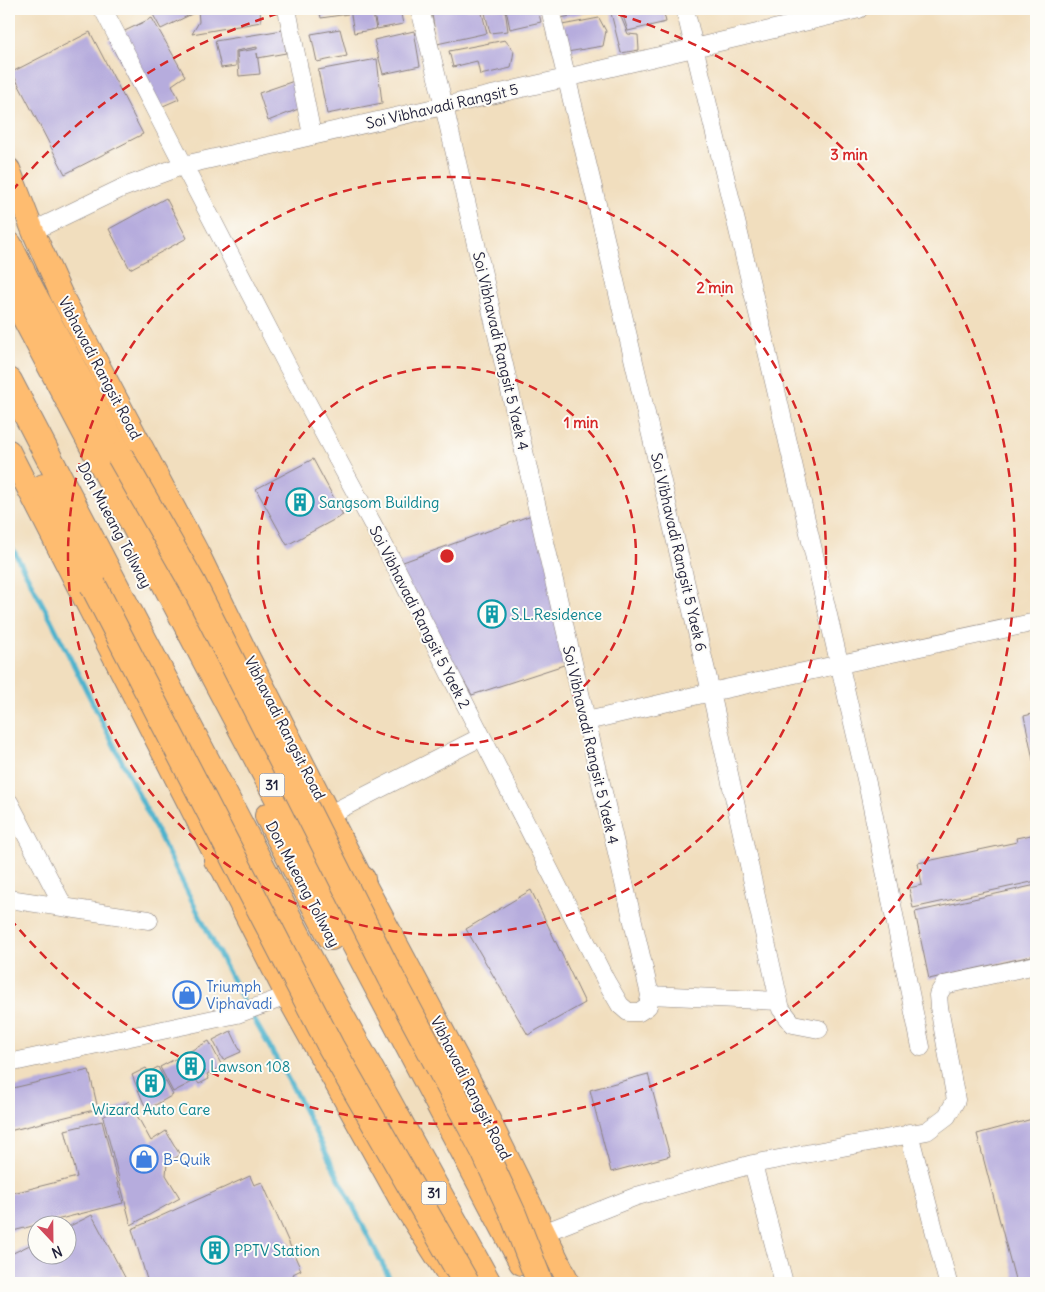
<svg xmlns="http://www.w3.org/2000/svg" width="1045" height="1292" font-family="Delius,sans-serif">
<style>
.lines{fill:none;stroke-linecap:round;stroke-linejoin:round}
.stream{stroke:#4eb3cd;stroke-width:5}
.building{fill:#b6acdd}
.minor-casing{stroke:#8a807c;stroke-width:19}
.major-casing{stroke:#8a807c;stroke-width:24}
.highway-casing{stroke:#8a807c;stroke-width:28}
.minor{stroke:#fff;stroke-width:18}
.major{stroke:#febc70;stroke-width:22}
.highway{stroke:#febc70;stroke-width:26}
.highway-bridge-casing{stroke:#8a807c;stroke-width:28;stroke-linecap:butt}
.highway-bridge{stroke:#febc70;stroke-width:26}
.ring{fill:none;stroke:#d62828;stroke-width:2.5;stroke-dasharray:9 6}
.labels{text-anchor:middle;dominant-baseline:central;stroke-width:4;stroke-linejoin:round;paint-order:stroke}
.shield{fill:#fdfcf7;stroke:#646373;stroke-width:1}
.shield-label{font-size:14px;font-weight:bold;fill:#22223b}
.street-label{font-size:15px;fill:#22223b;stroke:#fdfcf7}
.culture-label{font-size:15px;fill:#0d838f;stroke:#fdfcf7;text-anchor:start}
.shop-label{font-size:15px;fill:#366cbe;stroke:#fdfcf7;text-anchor:start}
.centre{fill:#d62828;stroke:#fdfcf7;stroke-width:2.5}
.ring-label{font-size:15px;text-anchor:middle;font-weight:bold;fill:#d62828;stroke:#fdfcf7;stroke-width:4;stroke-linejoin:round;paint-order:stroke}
</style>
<rect width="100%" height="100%" fill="#fdfcf7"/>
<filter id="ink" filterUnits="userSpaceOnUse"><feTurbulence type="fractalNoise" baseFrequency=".02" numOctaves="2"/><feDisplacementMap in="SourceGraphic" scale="10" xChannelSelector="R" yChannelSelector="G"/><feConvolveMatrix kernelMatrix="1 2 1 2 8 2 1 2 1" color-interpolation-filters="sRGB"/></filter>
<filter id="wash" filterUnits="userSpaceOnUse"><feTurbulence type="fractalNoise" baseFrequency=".0096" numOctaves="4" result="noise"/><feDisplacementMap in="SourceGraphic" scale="20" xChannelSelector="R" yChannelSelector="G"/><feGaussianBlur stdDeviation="1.12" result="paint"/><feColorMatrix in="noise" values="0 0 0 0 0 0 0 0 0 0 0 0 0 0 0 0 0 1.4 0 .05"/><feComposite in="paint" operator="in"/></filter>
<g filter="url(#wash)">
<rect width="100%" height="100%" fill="#f1debe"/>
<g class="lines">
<path class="stream" d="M9 542 51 620 192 901 243 1000 293 1088 392 1283"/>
</g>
<g id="blocks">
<path class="building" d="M157 9H195L196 12 161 29 151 11Z
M198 9H260L261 22 192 34 199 22Z
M319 9H347L348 14 321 18Z
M350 9H372L376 29 354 33Z
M373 9H400L403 24 377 29Z
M431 9H481L487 33 437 44Z
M484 9H505L508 31 490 33Z
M506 9H538L541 22 510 29Z
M557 9H599V10L561 18Z
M621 9H663L666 22 628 31Z
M619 12 628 34 638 35 639 50 621 53 611 13Z
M152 18 185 76 172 85 179 99 147 113 108 39Z
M599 18 606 31 603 46 567 52 562 25Z
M340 29 347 56 317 62 311 34Z
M283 30 286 53 258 58 257 53 260 74 239 76 237 52 257 49V47L236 51V66L221 68 215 41Z
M414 31 420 66 383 74 374 40Z
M90 32 143 134 65 174 12 72Z
M505 40 514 51 511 68 480 75 477 61 453 67 449 51Z
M377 59 382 103 327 114 318 70Z
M294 81 301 108 268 121 259 93Z
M166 198 187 238 130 269 109 229Z
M313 459 343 515 287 545 256 489Z
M537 513 570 663 472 695 395 565Z
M1036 713V769H1035L1024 716Z
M1036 834V881L913 908 909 888 922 885 918 863 1017 842 1016 838Z
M1036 885V955L929 979 915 912Z
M531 890 585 1003 528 1035 466 929Z
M231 1031 241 1052 223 1060 213 1040Z
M209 1041 222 1066 207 1074 209 1079 199 1084 196 1080 173 1092 160 1067Z
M158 1067 173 1095 150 1108 144 1104 132 1075 146 1068 149 1072Z
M89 1070 98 1109 9 1131V1089Z
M648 1074 670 1156 611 1172 590 1090Z
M129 1101 151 1141 166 1131 180 1155 167 1163 166 1175 180 1198 131 1225 103 1117Z
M1036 1118V1283H1016L977 1134Z
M102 1121 123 1203 9 1232V1194L77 1177 65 1130Z
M250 1176 254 1185 262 1182 301 1270 293 1274 297 1283H148L132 1229Z
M92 1215 128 1283H9V1255L38 1241V1254H68V1227Z"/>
</g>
</g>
<g filter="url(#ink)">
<use href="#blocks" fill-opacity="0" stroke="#8a807c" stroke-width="1"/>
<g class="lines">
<g class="minor-casing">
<path id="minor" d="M103 9 287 365 394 564 606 981 620 1005 628 1012H639L648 1006 650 995
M287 9 312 135
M420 9 444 106 650 995 779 1001
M550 9 602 225 711 692 779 1001 781 1009 793 1024 819 1029
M685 9 763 334 869 792 921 1047
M33 231 122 188 184 165 566 78 859 9
M587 721 711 692 1036 622
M9 802 64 907
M330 814 481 737
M9 899 149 920
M9 1063 237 1014 287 996
M909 1133 948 1283
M753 1164 784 1283
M543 1233 637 1196 753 1164 927 1131 947 1116 956 1100 939 1007 938 995 944 985 1036 965"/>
</g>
<g class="major-casing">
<path id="major" d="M9 169 33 231 62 296 199 555 247 654 362 879 476 1093 569 1283
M9 451 287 996 401 1201 449 1276"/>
</g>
<g class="highway-casing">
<path id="highway" d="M9 245 31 290 120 456
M9 287 522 1262
M9 381 312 963 488 1283
M44 487 93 585
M268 816 331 937
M217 860 249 894
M362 879 369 931"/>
</g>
<use href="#minor" class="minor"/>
<use href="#major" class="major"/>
<use href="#highway" class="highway"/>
<g class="highway-bridge-casing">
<path id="highway-bridge" d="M120 456 193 584 391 977 484 1151 513 1214 540 1283
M93 585 331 1047 466 1283"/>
</g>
<use href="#highway-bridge" class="highway-bridge"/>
</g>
</g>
<g class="ring">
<circle cx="447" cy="556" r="189"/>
<circle cx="447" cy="556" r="379"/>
<path d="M12 191A568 568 0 0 1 290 10M604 10A568 568 0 1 1 12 921"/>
</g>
<defs>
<g id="building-ring" transform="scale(1.4375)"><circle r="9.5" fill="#fdfcf7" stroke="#0f9aa8" stroke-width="1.5"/><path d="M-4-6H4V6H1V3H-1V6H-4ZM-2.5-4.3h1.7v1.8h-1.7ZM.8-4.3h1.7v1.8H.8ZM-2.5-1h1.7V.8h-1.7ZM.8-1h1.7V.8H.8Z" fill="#0f9aa8"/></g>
<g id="shop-ring" transform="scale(1.4375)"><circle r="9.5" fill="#fdfcf7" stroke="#3f7fe0" stroke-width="1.5"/><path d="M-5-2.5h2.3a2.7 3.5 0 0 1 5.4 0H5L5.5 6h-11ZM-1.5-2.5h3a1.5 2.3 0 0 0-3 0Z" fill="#3f7fe0"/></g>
</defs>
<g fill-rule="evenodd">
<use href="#building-ring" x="300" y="502"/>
<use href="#building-ring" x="492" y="614"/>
<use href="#shop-ring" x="187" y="995"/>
<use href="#building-ring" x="191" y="1066"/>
<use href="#building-ring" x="151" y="1083"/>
<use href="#shop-ring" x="144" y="1159"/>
<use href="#building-ring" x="215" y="1250"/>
</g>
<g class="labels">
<g class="shield">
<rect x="259.5" y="773.5" width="25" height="23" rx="4"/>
<rect x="421.5" y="1181.5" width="25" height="23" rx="4"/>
</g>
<g class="shield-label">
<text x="272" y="785">31</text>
<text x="434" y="1193">31</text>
</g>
<g class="street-label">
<text transform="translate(442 106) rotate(-13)">Soi Vibhavadi Rangsit 5</text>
<text transform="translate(501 351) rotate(77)">Soi Vibhavadi Rangsit 5 Yaek 4</text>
<text transform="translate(100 368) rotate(62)">Vibhavadi Rangsit Road</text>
<text transform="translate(115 525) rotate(62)">Don Mueang Tollway</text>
<text transform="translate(679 552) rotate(77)">Soi Vibhavadi Rangsit 5 Yaek 6</text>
<text transform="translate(420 617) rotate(63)">Soi Vibhavadi Rangsit 5 Yaek 2</text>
<text transform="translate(285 728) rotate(63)">Vibhavadi Rangsit Road</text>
<text transform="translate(591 745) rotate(77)">Soi Vibhavadi Rangsit 5 Yaek 4</text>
<text transform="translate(303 884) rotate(62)">Don Mueang Tollway</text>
<text transform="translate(471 1088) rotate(63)">Vibhavadi Rangsit Road</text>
</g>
<g class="culture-label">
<text x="319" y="502">Sangsom Building</text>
<text x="511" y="614">S.L.Residence</text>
<text x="210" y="1066">Lawson 108</text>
<text x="151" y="1109" text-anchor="middle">Wizard Auto Care</text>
<text x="234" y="1250">PPTV Station</text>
</g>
<g class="shop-label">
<text x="206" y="986">Triumph<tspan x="206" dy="17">Viphavadi</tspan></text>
<text x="163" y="1159">B-Quik</text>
</g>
</g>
<circle cx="447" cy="556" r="8" class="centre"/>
<g class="ring-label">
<text x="849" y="160">3 min</text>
<text x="715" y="293">2 min</text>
<text x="581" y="428">1 min</text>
</g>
<rect width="1045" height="1292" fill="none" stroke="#fdfcf7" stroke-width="30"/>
<g transform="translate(52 1240) rotate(158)"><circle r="24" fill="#fdfcf7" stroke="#a5a5ac"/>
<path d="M0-4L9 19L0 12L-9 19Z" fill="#d1495b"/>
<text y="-8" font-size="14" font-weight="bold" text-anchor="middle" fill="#22223b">N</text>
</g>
</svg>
